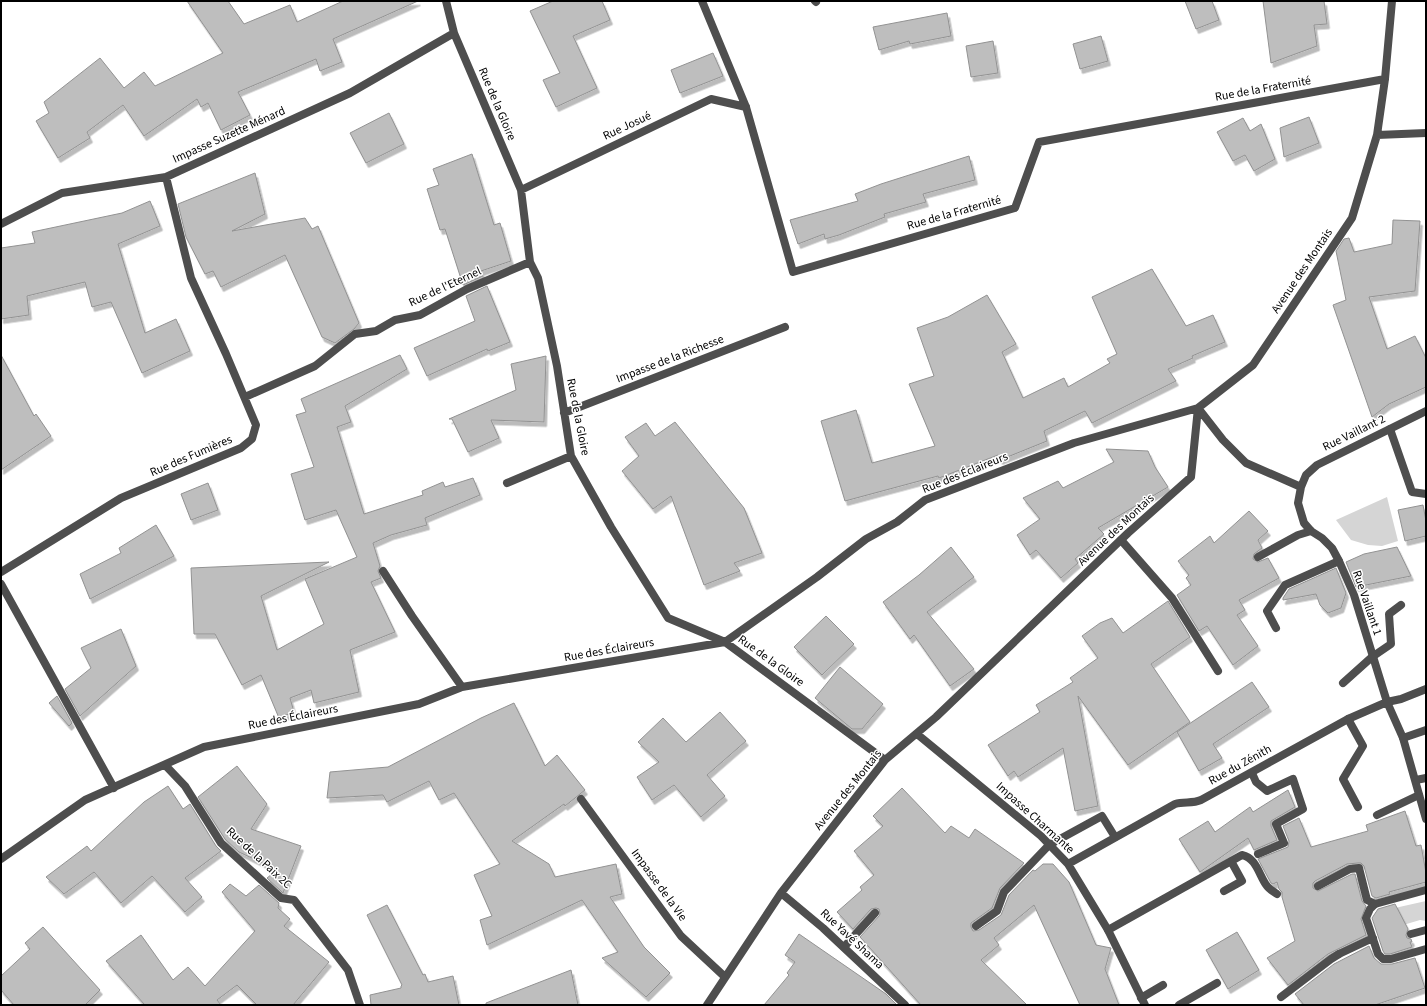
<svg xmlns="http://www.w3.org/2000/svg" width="1427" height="1006" font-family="'Source Sans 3',sans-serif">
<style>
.green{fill:#d5d5d5}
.building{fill:#bebebe;stroke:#929292;filter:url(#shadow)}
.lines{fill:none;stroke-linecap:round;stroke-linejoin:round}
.service{stroke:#4e4e4e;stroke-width:8}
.minor{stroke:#4e4e4e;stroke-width:8}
.labels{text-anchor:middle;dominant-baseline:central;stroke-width:3;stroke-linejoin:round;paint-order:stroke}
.street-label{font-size:12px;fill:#000;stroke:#fff}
</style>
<defs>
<filter id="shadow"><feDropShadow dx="2.5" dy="4.5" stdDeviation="0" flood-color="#0004"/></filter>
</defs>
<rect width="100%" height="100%" fill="#fff"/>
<path class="green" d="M1387 497 1398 541 1382 546 1368 545 1351 540 1336 520Z
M1426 901V921L1420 920 1383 931 1377 912Z"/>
<path class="building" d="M187 1H228L244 24 290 5 297 22 343 1H418L333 39 342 62 320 71 316 59 238 92 250 115 221 130 208 103 201 107 197 99 144 136 123 105 87 132 90 138 58 158 36 121 49 113 44 102 100 58 124 88 144 72 155 86 223 53Z
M553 1H602L610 20 573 36 597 88 556 107 543 80 560 73 530 11Z
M1185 1H1212L1219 20 1196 29Z
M1263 1H1324L1327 24 1314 25 1317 46 1271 63Z
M947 13 951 36 910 44 909 41 879 50 873 27Z
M1101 36 1108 61 1080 69 1073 44Z
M993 41 998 73 971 77 966 46Z
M713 53 723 76 680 93 671 70Z
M389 113 404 144 366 163 350 133Z
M1309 117 1319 143 1284 157 1280 128Z
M1243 118 1250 131 1261 124 1275 159 1254 171 1245 155 1233 161 1217 132Z
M472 154 494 225 500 223 511 261 481 271 483 276 463 285 445 229 440 230 427 189 439 185 433 169Z
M969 156 975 180 923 194 926 202 884 214 885 217 839 235 825 239 824 234 798 244 790 220 858 201 855 194 881 184Z
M255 173 265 214 232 231 305 218 312 229 318 226 359 323 354 329 335 343 322 337 285 255 221 287 213 271 205 274 186 237 178 204Z
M150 201 160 226 118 244 145 333 176 319 190 351 142 373 111 302 92 307 85 282 27 296 29 315 1 319V248L35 243 32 232 122 213Z
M1393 220 1420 221 1415 291 1369 297 1387 349 1415 336 1426 358V387L1389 404 1372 417 1333 305 1346 300 1336 251 1344 239 1349 238 1354 252 1392 244Z
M1152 269 1186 326 1213 315 1225 342 1192 356 1193 358 1168 369 1176 381 1092 423 1085 411 1044 431 1047 441 1000 460 998 455 939 478 938 476 845 501 821 421 856 410 872 463 935 446 909 384 934 376 917 328 948 317 987 295 1016 344 1002 352 1023 398 1064 378 1068 387 1110 363 1107 359 1117 354 1092 297Z
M487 286 510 342 488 351 487 349 427 376 414 348 475 321 466 296Z
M1 355 34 416 36 414 51 436 1 470Z
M400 355 407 369 345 406 351 422 337 427 364 514 423 495 422 491 443 482 445 487 473 478 480 495 425 518 427 525 391 535 373 543 380 566 378 571 381 578 371 582 395 632 350 650 359 692 314 703 311 690 290 698 294 712 279 718 261 675 242 685 215 634H194L191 568 329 562 261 596 277 650 324 624 305 579 357 557 336 510 305 520 291 474 314 467 296 415 306 412 301 399Z
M546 356 544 422 491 420 499 438 468 452 452 419H449L516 390 511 364Z
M675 422 744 508 762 553 734 563 740 571 704 585 671 496 653 509 622 471 639 456 625 437 646 423 655 436Z
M1106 449 1148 451 1155 467 1168 487 1098 528 1104 534 1075 559 1078 563 1061 578 1036 550 1030 555 1017 535 1040 519 1023 498 1058 481 1063 488 1114 462Z
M208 483 218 510 191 520 181 494Z
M1423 505 1426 521V536L1405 541 1398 510Z
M1249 511 1268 531 1258 540 1262 548 1254 554 1253 559 1258 562 1268 558 1279 578 1239 600 1245 610 1237 615 1258 646 1233 665 1207 626 1199 631 1177 595 1191 585 1186 578 1189 575 1178 561 1210 536 1214 543Z
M156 525 174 556 90 599 80 574 121 553 119 548Z
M951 547 974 577 927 612 974 669 950 686 914 635 910 639 883 602 919 575Z
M1397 547 1411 576 1356 587 1346 562 1364 554Z
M1336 568 1346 593 1341 608 1328 613 1320 605 1316 594 1283 600V598L1289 589Z
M1168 601 1190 637 1151 664 1190 722 1128 765 1078 696 1098 806 1075 811 1063 748 1018 777 1014 771 1008 776 988 745 1040 712 1036 705 1073 682 1070 678 1098 658 1082 636 1100 623 1112 618 1123 633Z
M826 616 854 644 822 675 794 647Z
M121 629 136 666 80 716 65 689 91 668 81 648Z
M840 667 883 704 862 729H852L815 698Z
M1252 682 1269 707 1213 744 1222 758 1199 771 1177 732Z
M57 696 72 723 69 726 49 703Z
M514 703 545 766 557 755 585 790 565 806 564 804 512 841 549 864 555 877 616 864 622 894 610 897 644 947 670 973 646 997 602 958 618 952 582 900 487 945 480 920 492 916 474 875 500 864 454 793 439 800 429 781 387 802 383 795 327 798 330 772 388 767 481 718Z
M720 712 746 741 707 775 725 796 701 817 674 785 652 800 637 777 659 762 638 742 663 718 686 742Z
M237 766 267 804 251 829 301 846 283 893 267 878 277 870 239 852 225 839 198 797Z
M168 786 183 809 190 804 216 846 221 851 185 878 202 897 185 912 152 876 121 903 94 872 64 894 46 877 87 846 91 851 144 802Z
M902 788 945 833 951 826 969 838 975 829 1024 863 1000 888 992 908 971 923V927L973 931 979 930 1001 915 1009 895 1033 870 1035 871 1043 864H1053L1069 882 1096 945 1111 948 1105 969 1119 1005H1080L1034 905 994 938 999 945 981 960 1027 1005H921L860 937 879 916 880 914 879 909 876 908 871 909 853 929 837 912 862 890 860 887 874 875 854 851 883 826 873 816Z
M1288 790 1295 807 1271 821V826L1277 840 1254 850 1248 838 1200 872 1179 839 1208 821 1215 832 1250 807 1253 812Z
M1405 811 1416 846 1421 845 1426 873V882L1389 892 1390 894 1376 898 1372 896 1364 866 1361 863H1358L1347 864 1315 881 1313 883V888L1318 891 1352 874H1355L1362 901 1366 906 1361 919 1366 935 1328 954 1288 985 1267 958 1295 941 1282 897V892L1279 889 1277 882 1273 884 1271 883 1258 859 1288 847 1289 841 1283 826 1299 818 1311 847 1368 831 1366 825Z
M230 884 246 896 259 885 279 903 278 908 290 919 284 926 329 962 293 1005H257L237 985 217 1000 221 1005H144V1004L106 961 141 935 173 980 188 967 205 986 255 931 222 892Z
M1395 904 1407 927 1408 929 1406 935 1407 938 1411 939 1412 942H1410L1412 947 1390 954H1385L1383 951 1372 918 1378 909Z
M387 905 423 975 425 974 428 982 453 976 459 1005H371L370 995 401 988V986L402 985 367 915Z
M43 927 100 990 85 1005H14L1 990V976L30 949 25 943Z
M1237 932 1259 970 1228 989 1206 950Z
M799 934 886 994 897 1005H764L789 975 787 973 795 962 785 955Z
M1369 946 1374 958 1381 964H1392L1415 958 1425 988 1375 1005H1304L1295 994 1334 964Z
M571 970 578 1005H486V1003Z"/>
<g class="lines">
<path class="service" d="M1390 429 1412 492 1426 494
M1121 540 1172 598 1218 671
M1258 557 1298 535 1311 531
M1276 628 1267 611 1285 585 1339 561
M1343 683 1372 657 1391 644 1389 614 1401 605
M1387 702 1401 699 1426 689
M1348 719 1363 746 1343 779 1358 807
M1403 738 1426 730
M1252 773 1256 782 1267 791 1293 779 1303 809 1276 824 1284 843 1258 854
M1416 780 1426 778
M1377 815 1419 795
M1318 886 1350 869 1359 868 1367 900 1375 904
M1224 891 1242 881 1231 861
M976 926 997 911 1004 892 1049 845 1102 816 1115 837
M1108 930 1242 855C1257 858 1259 876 1267 886 1269 889 1274 892 1277 894
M1411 934 1426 930
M844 947 875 913
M1281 997 1331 959 1339 954
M1141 998 1163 985
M1179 1005 1217 983"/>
<path class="minor" d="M446 1 454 33 521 190 530 262 538 278 557 366 571 456 611 527 668 618 725 642 885 760
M702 1 746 107 793 272 1015 208 1039 142 1385 79
M815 1 816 2
M1377 135 1426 133
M521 190 711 99 746 107
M1 224 62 193 166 177 350 93 454 33
M245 397 315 366 355 334 376 331 395 320 420 315 467 289 530 262
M564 413 785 327
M507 483 571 456
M1301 487 1306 475 1317 465 1426 411
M383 571 412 616 462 687
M1 572 121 498 241 448 252 439 256 425 226 354 191 278 166 177
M1 584 114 788
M917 734 1041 836 1068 864 1108 930 1145 1005
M165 765 185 786 221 843 281 898 294 900 348 970 360 1005
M581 799 681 936 725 977
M1 859 85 800 204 747 419 704 462 687 725 642 817 577 866 539 897 522 925 500 1074 443 1198 408 1223 440 1246 463 1301 487 1298 503 1304 523 1311 531 1322 538 1332 548 1339 561 1354 595 1387 702 1403 738 1426 819
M1068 864 1175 804C1184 801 1192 804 1201 800L1348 719 1387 702
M1426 890 1375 904 1370 909 1366 918 1378 954 1383 959H1391L1426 949
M781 893 823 928 905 1005
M1339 954 1373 938
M707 1005 781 893 885 760 936 717 1128 533 1191 477 1198 408 1253 365 1352 218 1377 135 1385 79 1392 1"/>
</g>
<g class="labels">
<g class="street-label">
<text transform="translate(1263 89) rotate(-10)">Rue de la Fraternité</text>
<text transform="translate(497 104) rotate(67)">Rue de la Gloire</text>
<text transform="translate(627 126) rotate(-25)">Rue Josué</text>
<text transform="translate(229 135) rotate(-24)">Impasse Suzette Ménard</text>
<text transform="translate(954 213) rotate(-16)">Rue de la Fraternité</text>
<text transform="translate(1302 271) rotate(-56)">Avenue des Montais</text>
<text transform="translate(445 287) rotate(-25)">Rue de l'Eternel</text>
<text transform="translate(670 359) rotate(-21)">Impasse de la Richesse</text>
<text transform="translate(578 417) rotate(79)">Rue de la Gloire</text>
<text transform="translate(1354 433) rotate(-26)">Rue Vaillant 2</text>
<text transform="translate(191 456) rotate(-23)">Rue des Fumières</text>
<text transform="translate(965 473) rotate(-22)">Rue des Éclaireurs</text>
<text transform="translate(1116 530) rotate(-43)">Avenue des Montais</text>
<text transform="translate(1367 603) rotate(71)">Rue Vaillant 1</text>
<text transform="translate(609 650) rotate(-10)">Rue des Éclaireurs</text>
<text transform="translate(771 661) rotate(36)">Rue de la Gloire</text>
<text transform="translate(293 717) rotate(-11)">Rue des Éclaireurs</text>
<text transform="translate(1240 765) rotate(-29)">Rue du Zénith</text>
<text transform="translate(848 790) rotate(-51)">Avenue des Montais</text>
<text transform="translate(1035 818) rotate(42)">Impasse Charmante</text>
<text transform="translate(259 858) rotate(43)">Rue de la Paix 2C</text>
<text transform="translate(659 885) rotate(54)">Impasse de la Vie</text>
<text transform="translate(852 939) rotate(43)">Rue Yavé Shama</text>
</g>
</g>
<rect width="1427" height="1006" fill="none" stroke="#000000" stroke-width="4"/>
</svg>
